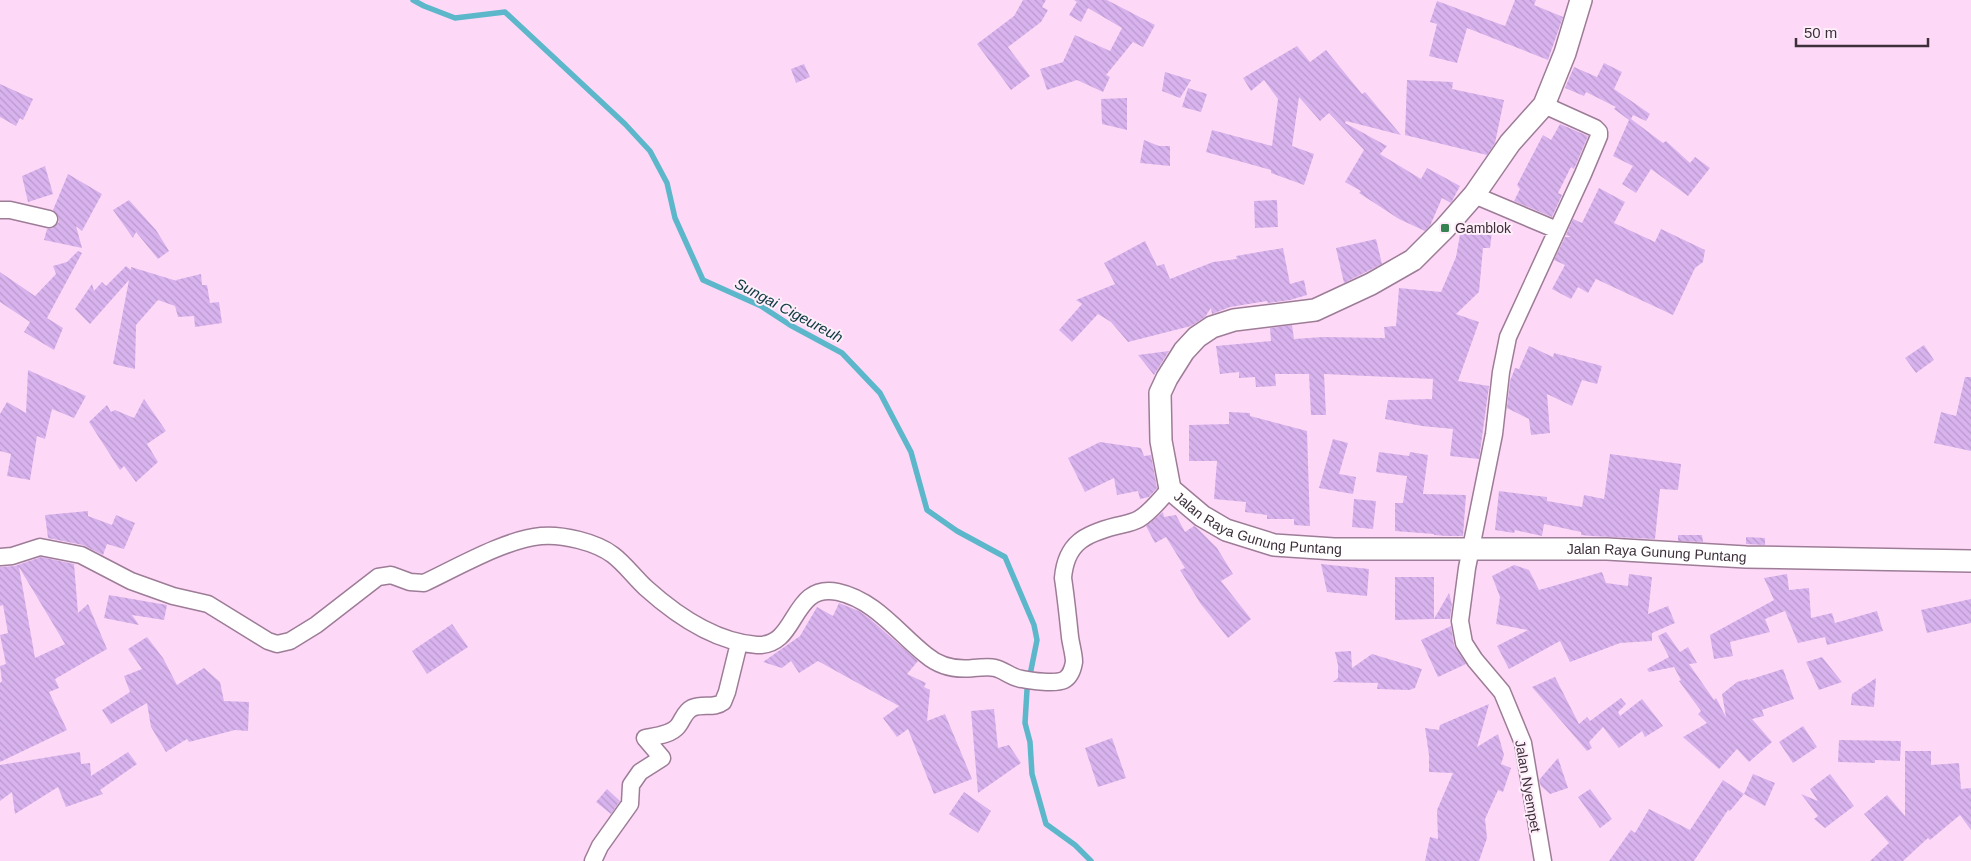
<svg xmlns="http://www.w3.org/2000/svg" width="1971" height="861" font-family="Arial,sans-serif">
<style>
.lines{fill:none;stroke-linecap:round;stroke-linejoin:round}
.stream{stroke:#5db7ca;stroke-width:5.5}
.building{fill:url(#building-back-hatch);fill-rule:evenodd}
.minor-casing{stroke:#9d7c97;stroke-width:19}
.tertiary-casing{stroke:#9d7c97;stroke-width:24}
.minor{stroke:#fff;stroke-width:16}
.tertiary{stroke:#fff;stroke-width:21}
.poi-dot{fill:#368250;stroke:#fdeefa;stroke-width:2}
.labels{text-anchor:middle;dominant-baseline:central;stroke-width:4;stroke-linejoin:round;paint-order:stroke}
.poi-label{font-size:14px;fill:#3e303b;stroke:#fdeefa;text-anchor:start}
.street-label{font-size:14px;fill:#3e303b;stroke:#fdeefa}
.water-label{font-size:15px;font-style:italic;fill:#0d3941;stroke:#fdeefa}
</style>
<defs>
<pattern id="building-back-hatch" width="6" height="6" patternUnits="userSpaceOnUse" patternTransform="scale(1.25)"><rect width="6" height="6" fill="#d8b3ee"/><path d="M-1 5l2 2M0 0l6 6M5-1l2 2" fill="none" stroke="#ba9acd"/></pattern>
</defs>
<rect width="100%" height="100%" fill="#fed9f7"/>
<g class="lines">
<path class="stream" d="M413 0 424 6 455 18 505 12 625 124 650 151 667 183 675 218 703 280 761 306 790 325 842 353 880 393 911 452 927 510 957 531 1005 557 1034 625 1037 640 1027 690 1025 723 1030 742 1032 774 1046 824 1075 845 1091 861"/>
</g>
<path class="building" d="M1023 0H1046L1042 7 1048 10 1041 22 1008 47 1030 76 1011 90 977 44 1014 16Z
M1074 0H1107L1155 25 1143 47 1133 42 1106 75 1110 77 1103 92 1077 80 1047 90 1040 69 1063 62 1075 35 1110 51 1122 28 1088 8 1081 22 1069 15 1077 2Z
M1515 0H1536L1534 5 1563 17 1548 60 1467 28 1457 63 1429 56 1437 24 1430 22 1437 1 1505 26Z
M1297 46 1310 62 1326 50 1362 94 1365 92 1401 135 1346 121 1345 123 1387 146 1380 154 1421 179 1427 168 1460 186 1451 203 1442 198 1430 226 1425 231 1399 219 1359 193 1361 191 1345 182 1364 150 1329 113 1320 121 1299 97 1292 146 1314 154 1304 185 1271 173V170L1206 152 1212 130 1272 146 1278 99 1264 80 1251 91 1243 78Z
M1604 63 1622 72 1614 89 1650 114 1646 121 1633 115 1631 119 1663 143 1666 141 1690 163 1695 157 1710 168 1688 196 1651 169 1636 193 1622 184 1633 166 1613 156 1629 120 1614 109 1616 107 1586 92 1584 96 1565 88 1574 67 1597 77Z
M804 64 810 77 796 83 791 69Z
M1165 72 1191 80 1180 98 1162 91Z
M1407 80 1453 82 1452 89 1504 100 1495 143 1487 155 1405 135Z
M0 84 33 99 23 120 20 118 16 126 0 117Z
M1188 88 1207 94 1201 112 1182 107Z
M1127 98V130L1102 124 1101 99Z
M1560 124 1588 136 1574 169 1571 167 1558 193 1562 195 1552 217 1514 201 1520 189 1517 185 1543 135 1551 140Z
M1144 140 1159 146H1170V166L1140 163Z
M45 166 53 194 28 202 22 176Z
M68 174 102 194 82 231 76 226 82 248 44 240 47 229 52 228 59 222 58 216 53 210Z
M1599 188 1625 202 1614 223 1655 242 1661 229 1705 250 1703 262 1695 268 1673 315 1596 279 1588 293 1578 287 1571 299 1552 289 1565 265 1554 260 1565 237H1571L1566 235 1573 219 1582 223Z
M129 200 156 230 169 251 158 259 136 232 133 238 113 210Z
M1277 200 1278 227 1255 228 1254 201Z
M1461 229 1492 232 1490 248H1483L1479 292 1456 314 1479 322 1458 381 1489 386 1479 459 1450 456 1453 429 1422 426 1385 419 1388 400 1432 399 1433 379 1324 374 1326 415H1311L1309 374H1275L1276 386 1256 387 1255 377 1239 378V372L1220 374 1216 346 1271 341 1270 328 1292 325 1294 339 1323 337 1385 338 1384 327 1396 326 1399 288 1441 292 1456 257Z
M1376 239 1382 264 1344 283 1336 248Z
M1145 241 1157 266 1164 264 1170 279 1213 262 1237 259 1236 256 1283 248 1290 284 1304 280 1307 295 1290 300 1268 303 1267 301 1230 307 1212 314 1211 308 1205 317 1191 326 1128 342 1111 322 1098 314 1072 342 1059 330 1082 304 1076 300 1115 284 1104 263Z
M78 251 82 253 47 318 63 328 54 350 24 332 30 322 0 302V272L35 296 56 274 53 266 67 262Z
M126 266 131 270V267L177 281 176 280 201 274 202 285H207L210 303 219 302 222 323 195 327 194 316 178 317 175 306 158 300 136 325 135 369 113 364 129 280 90 324 75 309 92 284 94 291 102 282 106 286Z
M1924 345 1934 360 1916 373 1905 358Z
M1529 346 1553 357 1554 353 1602 366 1597 384 1582 380 1572 406 1547 394 1550 433 1531 435 1529 419 1507 408 1510 381 1515 368 1519 369Z
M1169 351 1154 375 1138 355Z
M28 370 86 396 74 418 52 409 45 439 37 436 30 480 7 476 11 454 0 451V414L7 402 26 413Z
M1965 377H1971V451L1934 443 1941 412 1956 416Z
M144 399 166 431 147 444 158 462 136 482 124 466 120 470 89 422 107 405 111 412 115 410 134 418Z
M1229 412 1250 413V416L1307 431 1310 526 1294 525V519H1267V515L1245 512 1246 502 1214 499 1217 461H1189V425L1229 424Z
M1333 439 1348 443 1339 474 1356 477 1353 494 1319 488Z
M1100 442 1141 448 1144 456 1151 455 1157 488 1149 497 1140 499 1138 491 1117 495 1114 478 1085 492 1068 458Z
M1379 452 1409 456 1410 452 1428 455 1423 494 1466 495 1463 536H1446L1434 535V534L1395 531V503H1403L1407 476 1376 472Z
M1610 454 1681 464 1678 490 1660 489 1655 539 1591 536 1581 535V532L1544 524 1542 536 1515 530 1514 533 1495 530 1499 491 1547 497V501L1582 507 1584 495 1604 499Z
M1354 499 1376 501 1373 529 1352 527Z
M88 511V516L112 525 116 515 135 523 124 549 107 544 103 555 83 545 48 538 45 515Z
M1163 512 1164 517 1176 515 1185 532 1194 526 1197 528 1217 548 1233 574 1221 581 1251 619 1228 638 1200 603 1180 570 1185 568 1166 537 1155 543 1146 526Z
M1678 535H1702L1703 542 1678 541Z
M1746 537 1765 538V545L1746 544Z
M41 557 74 564 78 613 88 604 107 649 55 679 59 688 49 692 67 730 0 762V683L2 681 0 666 6 664 0 635 8 633 3 605 0 606V567L15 566ZM19 567 65 644 35 658Z
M1321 564 1369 569 1367 596 1327 592Z
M1514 565 1529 570 1539 590 1602 572 1606 583 1628 586 1629 574 1652 577 1648 614 1668 606 1675 623 1652 633V641L1620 643 1570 662 1560 641 1509 669 1497 646 1528 630 1496 624 1500 597 1492 576Z
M1787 574 1789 590 1809 588 1811 618 1832 613 1835 623 1877 611 1883 631 1827 645 1825 637 1798 643 1785 611 1765 619 1770 632 1730 642 1733 656 1714 659 1710 635 1774 600 1764 578Z
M1395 577H1434V619L1395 620Z
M1449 593 1452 605 1450 619H1434Z
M109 595 167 605 164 620 132 615 139 625 104 618Z
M1971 599V623L1927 633 1921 610Z
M839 603 859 611 869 618 918 661 907 674 926 683 924 687 930 690 927 721 945 714 972 779 934 794 908 729 897 737 883 718 899 706 818 661 799 673 791 661 782 668 763 662 800 636 817 607 833 616Z
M452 624 468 647 427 674 412 651Z
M1451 626 1454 645 1466 664 1438 677 1421 640Z
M1666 632 1680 652 1688 647 1697 663 1689 664 1714 700 1716 698 1726 717 1722 694 1737 682 1748 679V680L1783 669 1794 699 1762 710 1764 716 1752 719 1772 742 1749 762 1737 749 1719 769 1683 737 1707 723 1698 714 1701 711 1679 681 1681 680 1674 667 1649 672 1647 669 1669 657 1658 636Z
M147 637 163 658 177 685 204 668 220 682 224 701 249 702 248 731 235 730 189 742 187 739 166 752 151 727 147 703 111 724 102 710 130 692 124 676 142 669 128 649Z
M1351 651 1352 668 1372 654 1422 669 1415 688 1409 690 1377 689 1378 683 1333 682 1338 678V665L1335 652Z
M1822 657 1842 682 1819 690 1806 662Z
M1555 677 1579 724 1587 717 1590 721 1621 698 1626 704 1618 712 1620 716 1642 699 1663 726 1645 737 1642 731 1619 748 1603 727 1589 742 1592 748 1587 751 1532 687Z
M1876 678 1874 707 1851 705 1852 694Z
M1489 704 1477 747 1498 734 1504 755 1501 764 1511 768 1503 792 1498 790 1485 819 1487 838 1479 861H1425L1430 837 1438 839 1437 810 1453 773 1429 772V755L1425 728 1439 730 1440 725Z
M994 709 998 748 1009 745 1021 763 978 793 971 711Z
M1803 726 1817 747 1793 763 1779 742Z
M1112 738 1126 778 1098 787 1085 748Z
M1839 740 1901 741 1900 761 1875 760V763L1838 762Z
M1905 751H1931V765L1959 763 1961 789 1971 788V830L1960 815 1930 840 1928 838 1903 861H1870L1889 843 1864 814 1887 795 1905 816Z
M80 752 81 764 90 763 91 776 128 752 137 764 100 790 103 794 66 807 58 787 15 814 12 792 0 801V765Z
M1558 758 1568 788 1550 794 1541 786 1539 780Z
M1753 774 1775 783 1765 806 1744 794Z
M1830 774 1854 806 1825 828 1814 819 1818 816 1801 794 1818 801 1810 789Z
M1723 780 1744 794 1730 811 1728 810 1694 861H1609L1631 830 1635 833 1649 809 1690 830Z
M607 789 620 801 611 814 596 802Z
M1590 789 1612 819 1600 828 1578 797Z
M964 792 991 811 978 833 949 814Z"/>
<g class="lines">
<g class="minor-casing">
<path id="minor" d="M1474 195 1557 230
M0 210H10L49 219
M0 557 12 556 40 547 81 555 131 581 173 596 208 604 268 641 277 644 290 641 316 625 378 577 391 575 410 582 424 583C456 568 506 539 541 536 562 534 596 542 613 555 625 564 635 578 646 588 676 615 715 642 757 645 799 647 790 582 838 592 875 600 899 634 926 655 940 667 957 670 974 668 981 668 988 666 995 668 1004 670 1012 678 1022 679 1031 681 1056 684 1064 680 1070 677 1073 668 1074 662 1074 654 1071 645 1070 637 1068 618 1066 598 1063 578 1066 543 1085 534 1116 526 1124 524 1132 523 1139 519 1151 512 1160 499 1170 489
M593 861 600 846 630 804 631 785 640 772 662 758 645 738C656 736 671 735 678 726 683 720 684 712 692 708 703 703 714 709 723 702L727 692 739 643
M1543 861 1523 743 1502 692 1475 660 1464 643 1460 621 1467 568 1494 434 1501 372 1508 337 1583 174 1599 136V132L1595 128 1544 105"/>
</g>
<g class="tertiary-casing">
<g id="tertiary">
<path id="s1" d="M1581 0 1565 53 1544 105 1510 143 1474 195 1445 228 1413 260 1371 284 1315 310 1234 320 1212 327 1197 337 1184 351 1167 378 1160 393 1161 441 1170 489 1202 516 1226 530 1274 545 1334 549H1607L1746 557 1971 561"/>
</g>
</g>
<use href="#minor" class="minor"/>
<use href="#tertiary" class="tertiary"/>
</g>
<rect class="poi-dot" x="1440" y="223" width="10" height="10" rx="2.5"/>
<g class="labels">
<g class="poi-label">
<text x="1455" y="228">Gamblok</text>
</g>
<g class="street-label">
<text stroke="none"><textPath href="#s1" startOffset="810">Jalan Raya Gunung Puntang</textPath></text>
<text stroke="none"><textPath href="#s1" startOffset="1215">Jalan Raya Gunung Puntang</textPath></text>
<text transform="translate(1528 786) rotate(80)">Jalan Nyempet</text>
</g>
<g class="water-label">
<text transform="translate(789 310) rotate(28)">Sungai Cigeureuh</text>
</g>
</g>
<path d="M1796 38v8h132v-8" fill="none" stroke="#3e303b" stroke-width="2.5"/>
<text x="1804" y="38" font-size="15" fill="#3e303b" stroke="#fdeefa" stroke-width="4" paint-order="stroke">50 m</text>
</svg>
